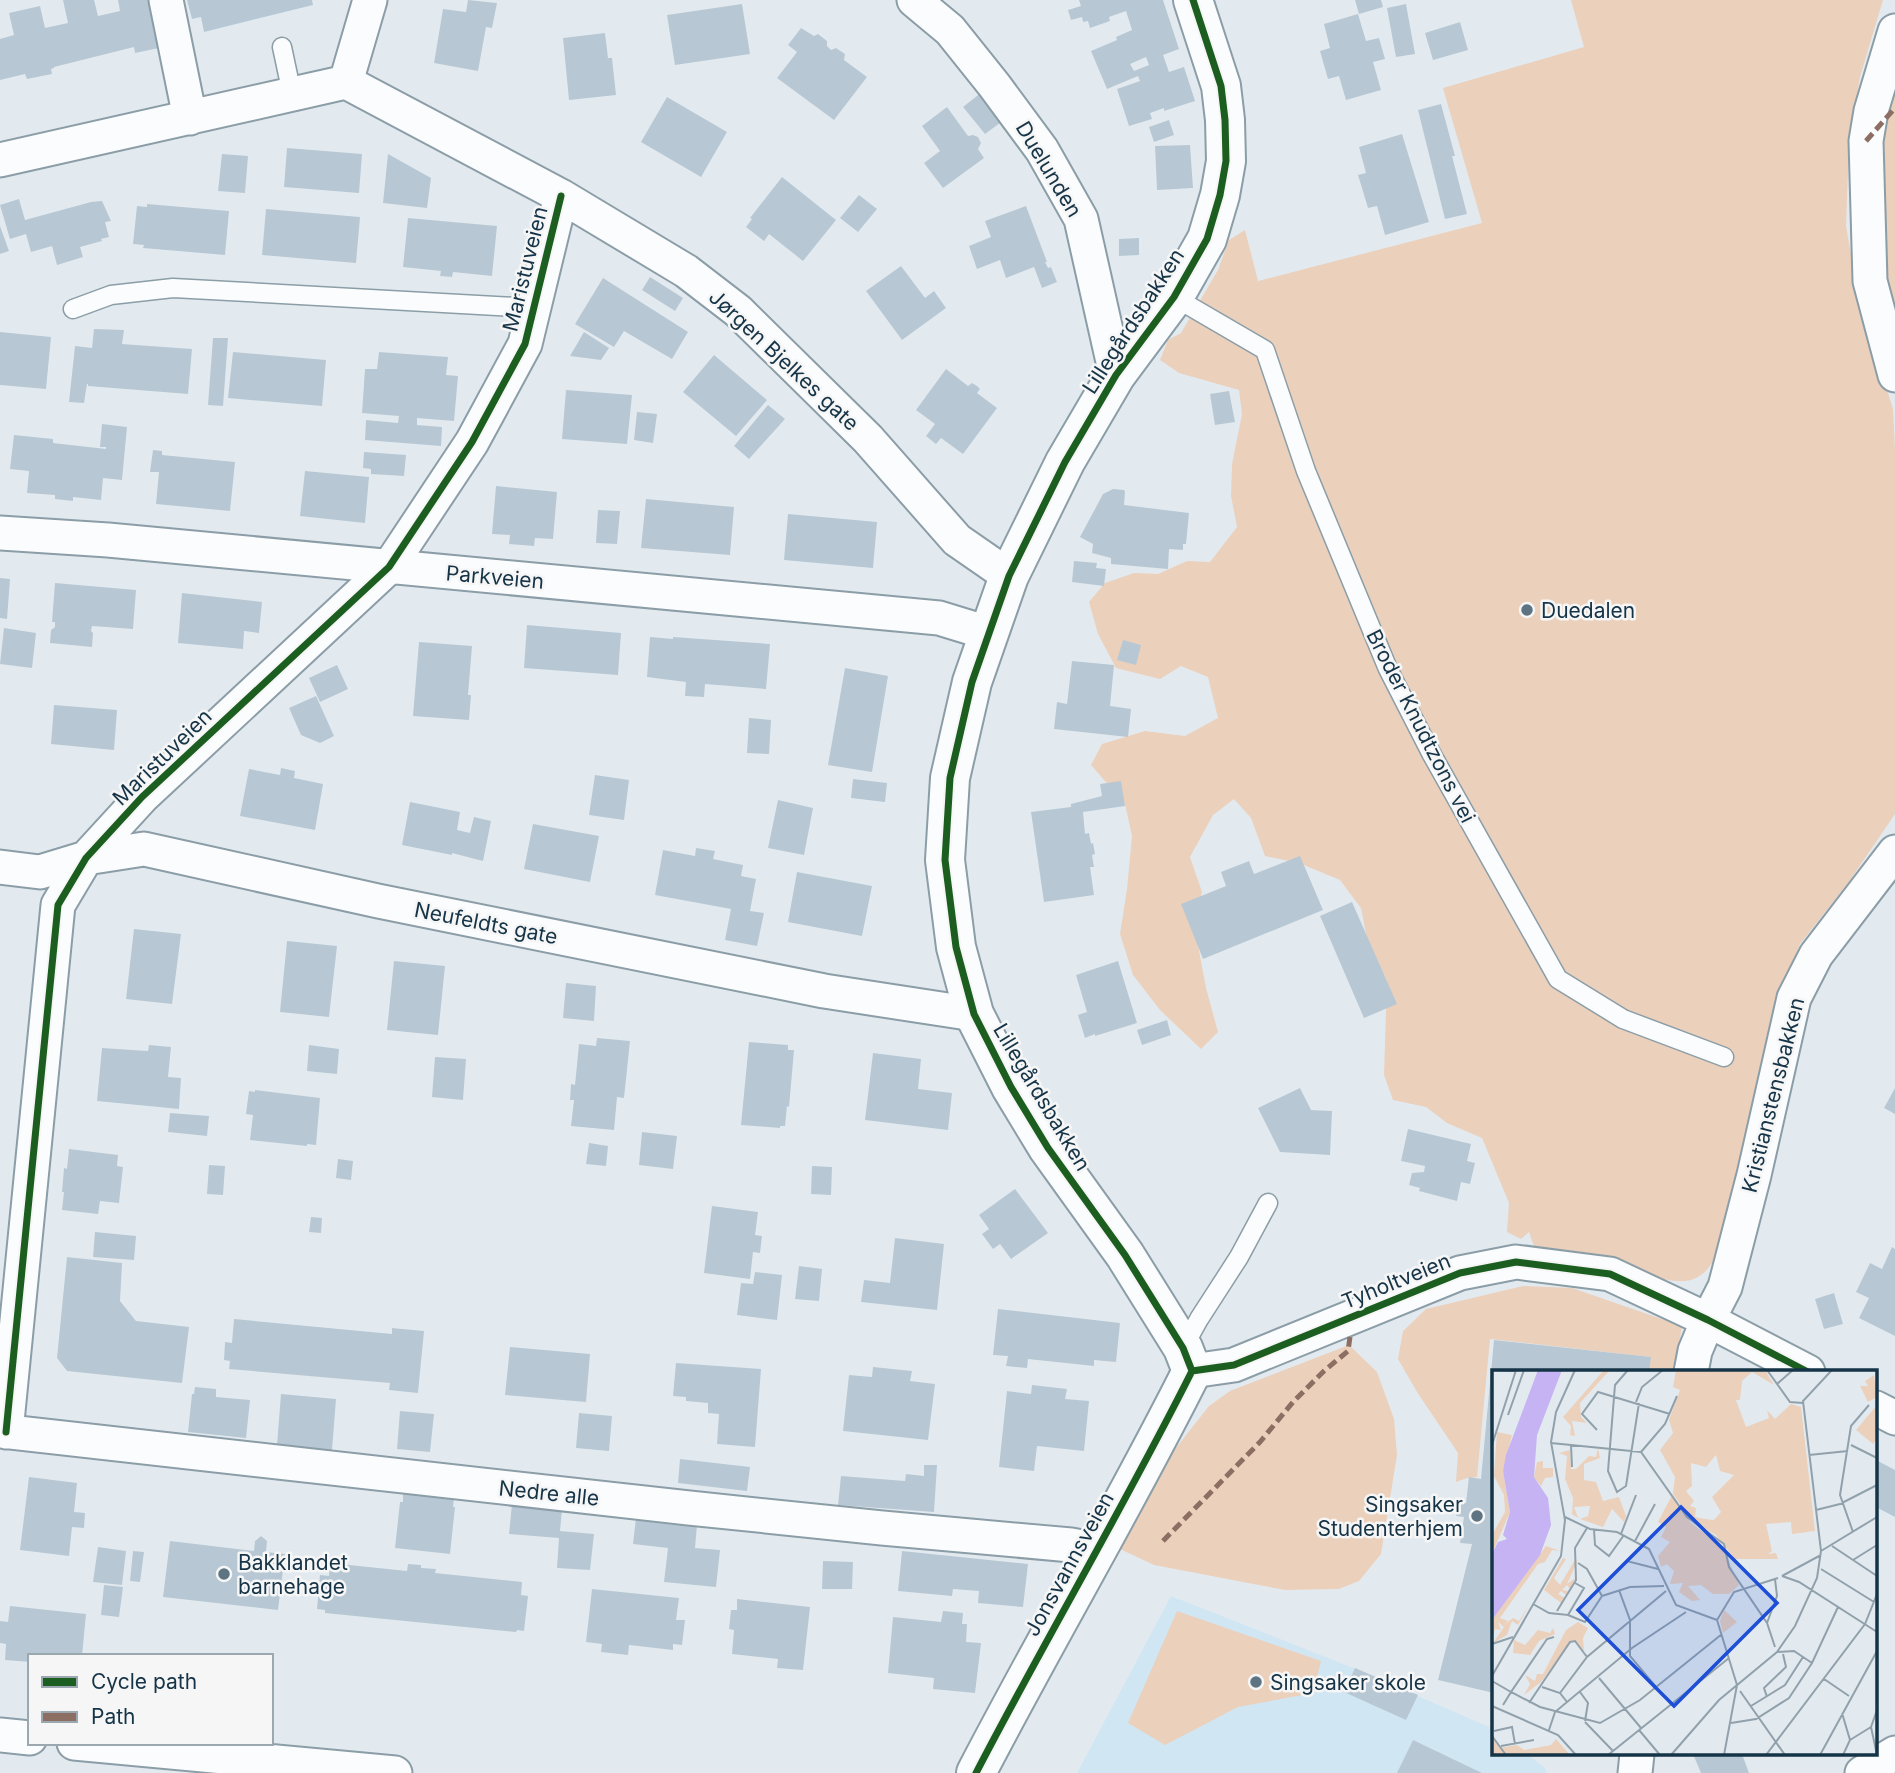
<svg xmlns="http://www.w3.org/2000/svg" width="1895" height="1773" font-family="Inter,sans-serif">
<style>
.built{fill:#d1e6f3}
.green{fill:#ebd0bc}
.building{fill:#b7c8d4;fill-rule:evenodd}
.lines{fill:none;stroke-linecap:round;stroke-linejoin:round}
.lane-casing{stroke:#8b9da7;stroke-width:21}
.street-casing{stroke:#8b9da7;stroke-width:37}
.secondary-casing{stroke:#8b9da7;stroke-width:42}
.lane{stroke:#fbfcfd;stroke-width:18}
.street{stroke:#fbfcfd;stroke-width:33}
.secondary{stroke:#fbfcfd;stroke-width:38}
.quiet{stroke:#8d6e63;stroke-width:5;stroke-dasharray:10 5;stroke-linecap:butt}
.cycleway-casing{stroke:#f6f6f6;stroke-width:11}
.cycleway{stroke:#1b5e20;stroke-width:7}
.poi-dot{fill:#5e7482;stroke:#f6f6f6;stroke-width:2.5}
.labels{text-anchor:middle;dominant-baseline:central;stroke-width:5;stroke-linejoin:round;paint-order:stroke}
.street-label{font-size:21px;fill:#163447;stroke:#f6f6f6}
.poi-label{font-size:21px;fill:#163447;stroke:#f6f6f6;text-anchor:start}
.inset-road{fill:none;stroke:#91a1ac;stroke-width:2}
.view{fill:#1d4ed8;fill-opacity:0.15;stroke:#1d4ed8;stroke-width:3.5}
.inset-edge{fill:none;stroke:#163447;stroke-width:3.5}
</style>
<rect width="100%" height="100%" fill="#e3eaef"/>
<path class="built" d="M1171 1596 1356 1669 1494 1729V1754H1527L1545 1768 1547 1773H1077Z"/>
<path class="green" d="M1571 0H1883L1860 77 1849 143 1846 226 1860 304 1893 409 1895 448V814L1848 883 1800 944 1771 1019 1723 1232C1718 1250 1714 1269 1696 1278 1671 1290 1626 1264 1600 1259 1579 1255 1557 1252 1535 1249L1529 1232 1521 1239 1507 1232 1509 1203 1482 1138 1447 1123 1426 1107 1393 1100 1384 1075 1387 981 1368 944 1361 908 1340 880 1299 863 1265 856 1251 818 1234 799 1213 815 1190 857 1202 892 1194 924 1206 988 1218 1032 1201 1049 1160 1010 1133 975 1120 934 1127 889 1132 836 1125 804 1091 765 1102 744 1145 731 1185 736 1218 718 1208 677 1181 666 1160 679 1116 668 1098 634 1089 602 1105 583 1134 573 1158 574 1187 561 1210 562 1237 527 1231 496 1232 464 1242 414 1239 390 1179 373 1160 360 1168 340 1181 333 1218 270 1229 240 1245 230 1258 281 1482 223 1443 88 1584 47Z
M1895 73V310L1877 252 1878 183 1890 93Z
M1523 1286 1572 1288 1682 1326 1674 1372H1649L1650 1357 1490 1339 1477 1477 1467 1478 1456 1482 1458 1453 1417 1392 1398 1359 1403 1331 1426 1309Z
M1349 1345 1377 1372 1394 1419 1397 1455 1381 1554 1359 1581 1339 1589 1285 1590 1154 1565 1120 1549 1172 1453 1209 1406 1230 1391Z
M1177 1611 1321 1661 1313 1693 1238 1707 1165 1745 1128 1723Z"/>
<path class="building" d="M63 0H94L98 16 120 11 118 0H158L159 48 135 53 134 47 54 67V68L51 69 52 74 27 79 25 74 0 80V39L14 35 9 13 40 6 45 28 68 23Z
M187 0H312L313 5 204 32 201 17 192 19Z
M468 0 497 3 492 28 486 27 478 71 434 63 443 9 466 12Z
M1079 0H1163L1179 49 1163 55 1169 72 1184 67 1195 101 1164 111V108L1150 113 1152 119 1129 126 1117 89 1140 81 1138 76 1107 89 1091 51 1117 40 1116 37 1132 30 1126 11 1109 17 1110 21 1090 28 1088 21 1083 22 1082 17 1071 20 1068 10 1081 6ZM1146 57 1149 65 1134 71 1130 64Z
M1355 0H1381L1383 7 1359 14Z
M742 4 750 54 675 65 667 15Z
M1406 4 1415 54 1396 57 1387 8Z
M1358 14 1366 41 1379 38 1385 59 1373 62 1381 90 1346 100 1339 76 1328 79 1320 51 1330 48 1324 24Z
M1460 22 1468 50 1433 60 1425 33Z
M801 28 814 36 818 34 827 41V46L831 50 836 48 845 54 844 60 867 77 834 120 777 78 797 52 788 45Z
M605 33 608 58H612L616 95 569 100 563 38Z
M982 92 1004 120 985 134 963 107Z
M667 97 727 132 701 177 641 142Z
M1441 104 1455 156H1452L1467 214 1445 219 1418 110Z
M947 107 968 136 973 135 978 137 981 143 978 149 984 158 943 188 924 163 940 151 922 126Z
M1169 120 1174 135 1154 142 1149 127Z
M1402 134 1429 222 1385 235 1377 206 1368 208 1358 175 1366 173 1359 147Z
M1190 145 1193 188 1157 190 1155 146Z
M287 148 362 154 359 193 284 187Z
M222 154 248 156 245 193 218 191Z
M388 154 431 178 427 208 383 203Z
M782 177 836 220 803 261 769 234 764 241 746 227 752 219 750 218Z
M859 195 877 209 858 232 840 218Z
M19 199 25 220 91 202 102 201 111 221 105 222 109 237 101 239 102 241 80 247 83 257 57 265 52 246 31 252 26 234 10 239 0 205Z
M147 204 229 211 225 255 143 248 144 245 133 244 137 206 147 207Z
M1026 206 1047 262H1045L1048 268 1051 267 1057 282 1042 288 1034 267 1006 278 1000 260 977 269 969 246 991 237 985 221Z
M266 209 360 217 356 263 262 255Z
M408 218 497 226 492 276 453 272 452 277 440 276 441 271 403 267Z
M0 226 9 251 0 254Z
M1139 238V255L1119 256V239Z
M901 266 925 298 934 291 946 308 902 340 866 291Z
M650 277 683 298 675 311 642 290Z
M603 278 688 332 672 359 624 331 614 347 575 324Z
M94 329 124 330 122 344 192 349 188 394 88 386V384H87L84 403 69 402 75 346 92 348Z
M0 332 51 337 46 389 0 385Z
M584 332 609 348 601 360 570 356Z
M213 338H228L223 406 208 405Z
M233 352 326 360 322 406 228 398Z
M379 352 448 357 446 375 458 376 454 421 417 418V425L442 427 441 446 365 440 366 420 398 423 399 416 362 413 365 369H377Z
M714 355 767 400 736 436 683 392Z
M946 369 968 386 972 383 977 386 980 389 977 393 997 408 963 454 941 438 936 444 926 436 935 424 916 410Z
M566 390 632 395 627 444 562 439Z
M1229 391 1235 422 1215 425 1210 394Z
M768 405 785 419 749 459 734 446Z
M637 412 657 414 653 443 634 440Z
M102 424 127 427 122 480 103 478 101 500 73 497V501L55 499V495L27 493 29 471 10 469 14 435 53 439V443L106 449V447H100Z
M153 450 162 451V455L235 462 230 511 156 504 159 472H150Z
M364 452 406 455 404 476 371 474V469L363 468Z
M305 471 369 477 365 523 300 516Z
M496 486 557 492 553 539 535 538 534 546 509 544 510 535 492 534Z
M1113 489 1124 490 1125 492 1124 505 1189 513 1186 544H1183V550L1169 549 1168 569 1111 564V558L1092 553 1093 544 1080 537 1103 494Z
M646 499 734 507 730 555 641 548Z
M598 510 620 511 617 544 596 543Z
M788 514 877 522 873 568 784 560Z
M1074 561 1097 563 1096 568 1106 569 1104 586 1072 582Z
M0 578 10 579 7 619 0 618Z
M55 583 136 590 133 629 92 626 91 631 93 633 92 647 50 643 51 630 55 627V622H52Z
M182 593 262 602 259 633 244 631 243 649 178 643Z
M527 625 621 633 618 675 524 668Z
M4 628 36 633 32 668 0 664Z
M650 637 673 639V637L770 644 766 689 705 684 704 697 685 696 686 682 647 677Z
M1123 640 1141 645 1136 665 1117 660Z
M419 642 472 646 468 695H471L469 720 413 716Z
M1072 661 1114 665 1110 706 1131 709 1128 737 1054 729 1057 702 1067 704Z
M337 665 348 689 320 702 309 678Z
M845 668 888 676 872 772 828 765Z
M316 696 334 736 320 743 301 735 289 708Z
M54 705 117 710 114 750 51 744Z
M749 718 771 720 769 754 747 753Z
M281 768 295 771 294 778 323 784 315 830 240 816 249 769 280 775Z
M595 775 629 780 624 820 589 815Z
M853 779 887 783 885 802 851 798Z
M1121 781 1125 806 1083 812 1085 834 1089 833 1091 844 1093 843 1095 854 1092 855 1094 867H1090L1094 895 1044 902 1031 812 1071 807V804L1102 796 1100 784Z
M778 800 813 808 804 855 768 848Z
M410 802 460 812 457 830 470 833 474 817 491 821 483 861 452 853V855L402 845Z
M533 824 599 836 590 882 524 869Z
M696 848 715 851 713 859 743 865 741 876 756 879 750 911 764 913 757 946 725 940 731 909 655 895 663 850 695 856Z
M1300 856 1323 910 1203 959 1181 904 1226 886 1221 872 1249 861 1254 874Z
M797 872 872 886 862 936 788 922Z
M1352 902 1397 1004 1364 1018 1320 916Z
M134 929 181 934 172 1004 126 999Z
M287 941 337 946 329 1017 280 1012Z
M394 961 445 966 438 1035 387 1030Z
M1118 961 1137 1023 1095 1036V1034L1085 1038 1078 1015 1087 1012 1076 975Z
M566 983 596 986 594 1021 563 1018Z
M1167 1020 1171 1035 1142 1045 1137 1030Z
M597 1038 630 1041 624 1098 617 1097 614 1130 571 1126 574 1100H570L571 1084 575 1085 579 1044 596 1046Z
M749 1042 788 1045V1050H794L789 1107 787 1106 785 1126H780V1128L741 1125Z
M149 1045 171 1047 168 1077 181 1078 179 1109 97 1101 102 1048 148 1051Z
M309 1045 339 1049 337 1074 307 1071Z
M873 1053 921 1059 918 1089 952 1093 948 1130 865 1120Z
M435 1057 466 1059 463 1100 432 1097Z
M1300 1088 1311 1110 1332 1111 1330 1155 1280 1152 1258 1108Z
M1895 1088V1114L1884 1108Z
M255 1090 320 1098 316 1145 307 1144V1146L250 1140 253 1115 246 1114 249 1091 255 1092Z
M170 1113 209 1116 207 1136 168 1132Z
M1408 1129 1471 1144 1467 1161 1475 1163 1470 1184 1461 1182 1457 1201 1419 1191 1420 1188 1409 1185 1412 1173 1424 1172 1425 1166 1401 1161Z
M642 1132 677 1136 673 1169 639 1165Z
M589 1143 608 1146 606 1166 586 1164Z
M69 1149 118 1155 117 1166 123 1167 119 1203 100 1201 98 1214 62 1210 64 1192H62L64 1168 67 1169Z
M338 1159 353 1161 351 1180 336 1178Z
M209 1165 225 1166 223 1195 207 1194Z
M812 1166 832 1167 831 1195 811 1194Z
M1015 1189 1048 1233 1011 1259 1000 1244 993 1249 982 1234 989 1229 979 1215Z
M712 1206 758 1212 755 1235 762 1236 760 1253 753 1252 750 1279 704 1273Z
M311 1217 322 1218 321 1233 309 1232Z
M95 1232 136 1236 134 1260 93 1257Z
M895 1238 944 1244 937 1310 861 1302 864 1280 890 1283Z
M1892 1247 1895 1249V1336L1859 1318 1869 1298 1856 1292 1870 1263 1882 1269Z
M67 1257 122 1263 120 1301 136 1321 189 1327 182 1383 67 1371 57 1358Z
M799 1266 822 1269 819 1301 795 1299Z
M755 1272 782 1275 777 1320 737 1315 741 1283 753 1284Z
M1834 1293 1843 1324 1824 1329 1815 1299Z
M998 1309 1120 1323 1116 1362 1094 1360V1366L1028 1359 1027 1368 1006 1366 1008 1356 993 1355Z
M234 1319 392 1334V1328L424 1331 418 1393 389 1390 390 1383 229 1369 230 1361 224 1360 225 1342 232 1343Z
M1494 1340 1651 1357 1649 1372H1494V1693L1438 1680 1472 1544 1460 1543 1464 1517 1456 1516 1458 1502 1466 1503 1469 1477 1481 1479Z
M510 1347 590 1354 586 1402 505 1395Z
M676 1363 761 1369 755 1447 717 1444 719 1414 708 1413V1403L686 1401V1397L673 1396Z
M873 1367 912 1371 910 1381 935 1384 928 1440 843 1431 849 1375 872 1377Z
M1032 1385 1067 1389 1065 1399 1089 1401 1084 1451 1037 1446 1034 1471 999 1467 1007 1391 1031 1394Z
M195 1387 216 1389V1397L250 1400 246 1438 188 1432 192 1394H194Z
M281 1394 336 1399 332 1450 277 1445Z
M400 1411 434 1414 430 1452 397 1449Z
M579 1413 612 1416 609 1451 576 1448Z
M680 1459 750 1467 747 1491 678 1483Z
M1876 1460 1895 1470V1517L1876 1507Z
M924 1465H937L934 1512 838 1505 841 1476 905 1481 906 1474 924 1476Z
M29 1477 77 1483 74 1512 85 1513 84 1528 72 1527 69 1556 20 1550Z
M403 1492 454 1498 453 1507H455L450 1554 395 1548 400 1502H403Z
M512 1504 562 1509 560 1531 594 1534 590 1570 557 1568 559 1538 509 1534Z
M636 1518 697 1525 695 1548 720 1550 716 1587 664 1582 668 1548 633 1544Z
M261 1536 267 1541 266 1552 285 1554 278 1610 163 1597 170 1541 254 1551 255 1541Z
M98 1547 126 1551 122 1585 93 1582Z
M133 1551 144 1552 140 1582 130 1581Z
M902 1551 1028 1564 1023 1607 978 1603 979 1591 953 1589 952 1596 898 1591Z
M823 1561 853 1562 852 1589H822Z
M330 1563 407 1571 408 1564 421 1565V1568L436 1569 435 1573 522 1582 521 1595 528 1596 524 1631 517 1630 516 1632 325 1613V1610L317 1609 320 1575 329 1576Z
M104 1585 123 1587 119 1617 101 1615Z
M592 1589 679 1598 676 1620H685L682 1645 673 1644V1650L629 1645 628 1655 601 1652 602 1644 586 1642Z
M737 1599 810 1607 803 1670 777 1668 778 1659 732 1654 734 1630 729 1629 731 1610H737Z
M10 1606 86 1614 82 1656H30V1662L5 1660 6 1644 0 1643V1621L8 1622Z
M943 1611 963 1613 962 1624H967L966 1642 981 1643 975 1693 933 1689 934 1678 888 1673 893 1617 941 1622Z
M1355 1668 1418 1695 1406 1720 1344 1692Z
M1413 1740 1482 1773H1397Z
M1693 1754H1742L1749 1773H1701Z"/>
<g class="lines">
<g class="lane-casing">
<path id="lane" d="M282 47 292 94
M1174 297 1265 350 1306 471 1388 669 1431 753 1558 979 1623 1019 1724 1057
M73 309 111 295 173 288 534 308
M1183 1348 1199 1319 1239 1257 1268 1203"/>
</g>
<g class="street-casing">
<path id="street" d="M166 0 190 118
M370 0 346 82 561 196 686 271 738 311 868 439 957 540 1009 576
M914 0 950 30 994 85 1042 150 1081 219 1116 375
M1895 31 1871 111 1866 141 1870 281 1895 375
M0 160 346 82
M0 533 108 540 939 618 988 633
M0 867 40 872 86 858 144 849 378 901 824 991 974 1014
M1192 1371 1234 1365 1460 1273 1516 1262 1610 1274 1708 1320 1808 1372
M1691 1372 1695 1351 1708 1320 1725 1287 1754 1175 1794 998 1816 955 1895 852
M1876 1408 1895 1418
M0 1431 689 1508 882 1528 1071 1545 1098 1550
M6 1432 58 905 86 858 142 797 389 567 472 442 525 344 561 196
M0 1735 30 1738
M74 1743 395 1773
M1635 1773 1637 1754
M1862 1773 1895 1753"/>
</g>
<g class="secondary-casing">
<path id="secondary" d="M976 1773C1046 1638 1124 1507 1192 1371L1183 1348 1125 1255 1048 1148 1011 1087 974 1014 956 947 945 860 950 778 972 682 1009 576 1065 462 1116 375 1174 297 1207 239 1220 195 1226 161 1225 120 1221 86 1193 0"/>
</g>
<use href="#lane" class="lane"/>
<use href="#street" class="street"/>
<use href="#secondary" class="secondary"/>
<path class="quiet" d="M1866 141 1895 108
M1163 1541 1260 1442 1293 1402 1324 1371 1348 1351 1350 1337"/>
<g class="cycleway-casing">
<path id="cycleway" d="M1192 1371 1183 1348 1125 1255 1048 1148 1011 1087 974 1014 956 947 945 860 950 778 972 682 1009 576 1065 462 1116 375 1174 297 1207 239 1220 195 1226 161 1225 120 1221 86 1193 0
M1192 1371 1234 1365 1460 1273 1516 1262 1610 1274 1708 1320 1808 1372
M6 1432 58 905 86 858 142 797 389 567 472 442 525 344 561 196
M976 1773C1046 1638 1124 1507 1192 1371"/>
</g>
<use href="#cycleway" class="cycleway"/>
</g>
<g class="poi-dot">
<circle cx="1527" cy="610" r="7"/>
<circle cx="1477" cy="1516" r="7"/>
<circle cx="224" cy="1574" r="7"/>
<circle cx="1256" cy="1682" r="7"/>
</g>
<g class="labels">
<g class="street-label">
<text transform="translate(1049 169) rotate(59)">Duelunden</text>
<text transform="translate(525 269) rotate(-76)">Maristuveien</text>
<text transform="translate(1133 321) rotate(-57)">Lillegårdsbakken</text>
<text transform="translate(784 360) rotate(43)">Jørgen Bjelkes gate</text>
<text transform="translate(495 577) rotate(5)">Parkveien</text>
<text transform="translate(1421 726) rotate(63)">Broder Knudtzons vei</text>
<text transform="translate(162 757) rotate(-44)">Maristuveien</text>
<text transform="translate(486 923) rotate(11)">Neufeldts gate</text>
<text transform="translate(1773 1095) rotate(-76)">Kristianstensbakken</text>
<text transform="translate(1042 1097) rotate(59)">Lillegårdsbakken</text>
<text transform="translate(1396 1281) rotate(-22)">Tyholtveien</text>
<text transform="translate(549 1493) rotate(6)">Nedre alle</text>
<text transform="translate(1069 1564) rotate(-61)">Jonsvannsveien</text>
</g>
<g class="poi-label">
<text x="1541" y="610">Duedalen</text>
<text x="1463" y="1504" text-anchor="end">Singsaker<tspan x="1463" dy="24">Studenterhjem</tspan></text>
<text x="238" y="1562">Bakklandet<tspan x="238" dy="24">barnehage</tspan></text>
<text x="1270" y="1682">Singsaker skole</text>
</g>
</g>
<g transform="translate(1492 1370)">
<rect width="385" height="385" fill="#e3eaef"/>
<path d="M112 0H118L88 33 89 47 95 53 80 51 83 66 78 65 79 56 71 47ZM184 0H273L282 15 260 2 250 11 248 30H244L254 57 277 48 275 40 283 49 299 34 309 37 323 161 300 164 299 152 274 154 280 181 276 184 284 183 286 189H243L224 165 201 152 181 124 183 107 168 80 181 63 177 50 188 20 181 17ZM224 85 228 101 242 105 220 127 229 142 222 150 213 149 203 147 204 138 198 136 202 131 194 121 200 116 199 93 214 97ZM382 5 385 27 376 32 368 16H376L373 11ZM385 35V68L381 74 364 60ZM5 62 20 65 11 101 18 142 0 184V165L13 142 12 125 2 106ZM106 78 108 88 92 94V110L104 112 111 131 127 127 134 146 132 152 120 139 111 157 88 149 96 146 98 136 82 137 86 148 80 144 81 128 73 109 75 86 67 83 78 80 79 99H84L97 86 104 87ZM51 91V98H61V107L53 108 49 116 42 107 45 92ZM180 125 198 152 232 179 247 215 237 224H221L209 215 196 216 208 230 200 231 187 222 191 213 178 214 182 201 175 194 169 197 166 186 178 172 169 167 174 157 166 152ZM54 176 68 181 60 180 53 192 46 194 8 248 16 251 12 255 21 248 27 251 37 235 26 255 20 251 15 265 1 273 12 257 6 252 9 260 3 259 0 269V250ZM71 188 74 189 62 208 68 215 84 188 85 192 75 214 83 208 78 219 75 215 70 220 76 221 74 225 69 221 66 224 73 228 69 233 52 220ZM232 240 245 252 231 263 228 251ZM86 252 96 258 91 268 92 281 81 270 49 312 32 325 38 314 33 305 43 311 45 304H51L74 260ZM61 258 63 264 47 271 38 285 21 283 22 270 33 275 46 260 58 263ZM0 368 8 378 25 375 32 380 59 375 64 369 78 385H0Z" fill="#ebd0bc" fill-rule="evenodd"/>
<path d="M46 0H70L45 65 42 107 56 128 59 155 48 185 0 250V184L6 172 15 169 11 165 18 142 11 101 14 85Z" fill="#c5b3f3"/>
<path class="inset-road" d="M0 0 23 1M136 0 123 15 116 101 125 122 134 116 147 33M275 0 298 32 311 33M285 14 301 0M144 32 150 17 171 0M16 45 32 0M105 60 90 44 106 22 178 44M59 73 149 82 195 147 232 174 237 197 275 253 283 277M0 75 24 0M79 75 80 97M359 75 385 88M149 82 173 54 185 26M317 85 356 81M324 140 348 134 385 115M73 147 98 159 125 162 157 179 184 235 225 250M102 160 103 175 117 186 132 165M361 162 348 125 359 56 377 35M129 164 144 125M143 171 163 134M340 176 385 206M329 181 385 147M361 190 385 175M86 193 95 199 110 226 138 217 172 216M329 199 382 232M290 206 307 212 385 262M290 206 329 185M118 208 135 191 166 199M127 220 138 250V286L164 317M41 234 57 243 76 245 92 218 83 213M65 241 84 210 83 178 95 158M76 245 93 252 110 226M225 250 245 315 232 385M225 250 242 222 286 208M275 253 285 226 283 209M62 267 55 269 19 322 48 337 108 353 148 330 230 264M0 274 21 267M285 282 302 281 320 293M0 306 69 186 73 150 59 72 64 42 83 0M107 308 149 358M332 309 357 326M0 311 19 322 11 335M50 317 68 323 75 332M248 321 293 385M88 322 96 333 93 351M68 323 95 287 174 221M275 327 272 318 294 297 291 284M37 333 78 272 83 271 95 287M0 336 66 365 84 385M259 336 293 315 311 287M385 340 379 357 385 385M350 343 358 370 351 385M93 352 121 381M239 353 264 349 297 328 320 293 346 237M57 360 63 342 140 278 194 242M147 360 168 385M2 361 20 357 23 374M0 366 14 385M358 370 379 357M9 376 42 370M116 385 237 288M179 385 227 330 285 282 303 256 325 208 329 181 311 31 340 0M274 385 373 254 385 224M328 385 385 281"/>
<path class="view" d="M189 137 285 233 182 336 86 240Z"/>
<rect width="385" height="385" class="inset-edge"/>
</g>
<rect x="28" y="1654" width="245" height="91" fill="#f6f6f6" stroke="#9ca8b0" stroke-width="2"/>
<rect x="42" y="1677" width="35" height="10" fill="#1b5e20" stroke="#9ca8b0" stroke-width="2"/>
<text x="91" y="1689" font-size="21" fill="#163447">Cycle path</text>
<rect x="42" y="1712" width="35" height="10" fill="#8d6e63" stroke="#9ca8b0" stroke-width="2"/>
<text x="91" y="1724" font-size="21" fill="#163447">Path</text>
</svg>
